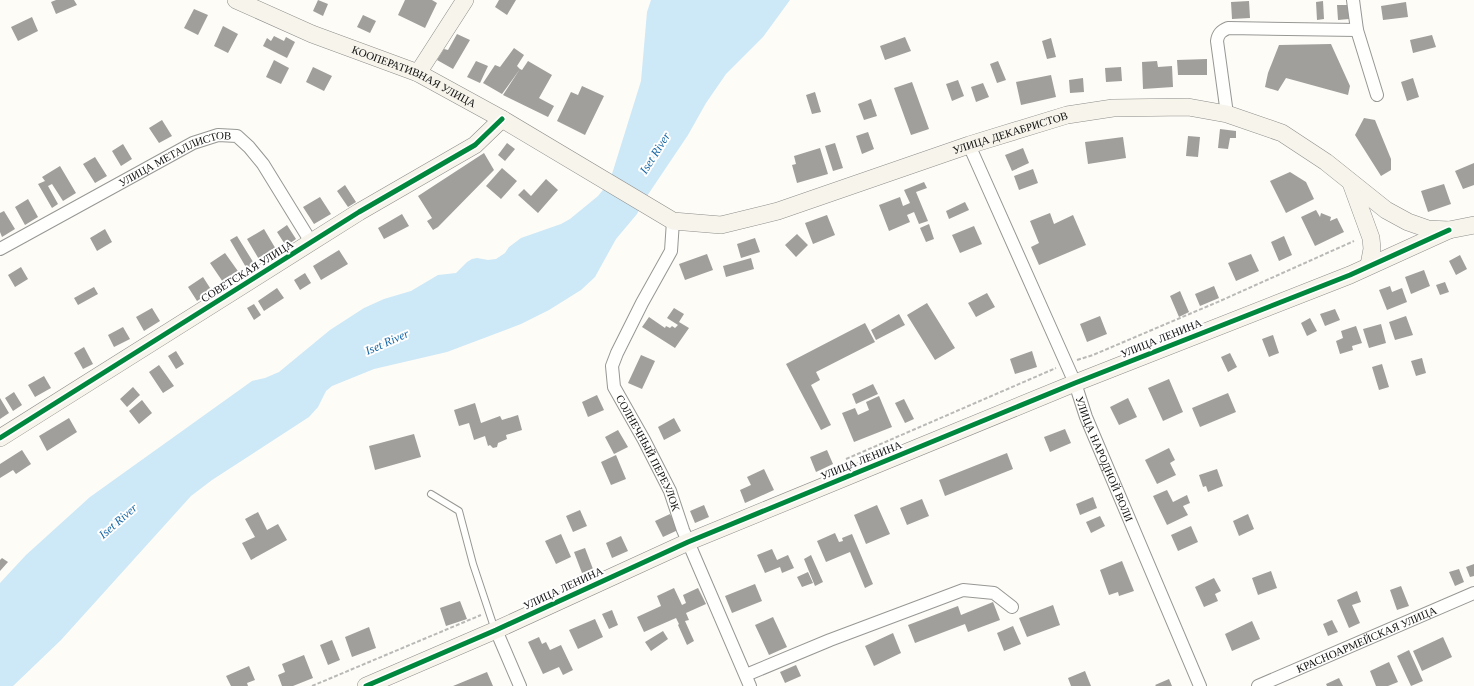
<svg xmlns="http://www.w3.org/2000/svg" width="1474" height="686" font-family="Georgia,serif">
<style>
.water{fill:#cde8f7}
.building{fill:#a19f9c}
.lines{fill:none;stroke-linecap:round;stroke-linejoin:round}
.lane-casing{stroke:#979795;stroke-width:8}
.street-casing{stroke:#979795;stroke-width:14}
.secondary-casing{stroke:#8e8d8b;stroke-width:18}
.path{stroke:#b9b9b8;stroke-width:2;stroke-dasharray:4 2;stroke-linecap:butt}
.lane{stroke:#fffffe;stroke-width:6}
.street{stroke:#fffffe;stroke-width:12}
.secondary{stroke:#f6f4eb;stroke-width:17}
.cycleway-casing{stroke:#fff;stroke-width:8}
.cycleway{stroke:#00873e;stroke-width:5}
.labels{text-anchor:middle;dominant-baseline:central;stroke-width:4;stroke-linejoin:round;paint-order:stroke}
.street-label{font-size:11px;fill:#111;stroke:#fff}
.water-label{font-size:12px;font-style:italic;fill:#1768a6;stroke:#fff}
</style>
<rect width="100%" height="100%" fill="#fdfcf7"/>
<path class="water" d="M651 0H790L763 37 726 74 706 103 688 135 643 202 637 214 616 239 595 277 581 290 549 310 521 324 447 352 374 369 332 386 326 391 318 407 309 417 212 480 191 496 61 640 13 686H0V583L26 555 90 497 252 381 265 378 279 372 330 330 364 308 384 299 411 291 438 275 456 273 467 262 472 259 477 258 488 260 496 259 505 253 509 247 521 238 561 224 570 219 598 196 607 185 612 174 641 81 647 12Z"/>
<path class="building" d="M56 0H74L77 5 56 14 51 2Z
M318 0 328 4 323 16 313 11Z
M405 0H432L437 3 425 28 398 15Z
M499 0H516L507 15 495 7Z
M1249 1 1250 18 1232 19 1231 2Z
M1323 1 1324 19 1317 20 1316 2Z
M1406 2 1408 17 1383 20 1381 6Z
M1337 5H1348L1349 19 1338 20Z
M194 9 208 15 198 35 184 28Z
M363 15 376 21 370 33 357 27Z
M32 17 38 31 18 41 11 27Z
M223 26 238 34 228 53 214 46Z
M457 34 470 40 453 69 437 60 444 49 448 50Z
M1432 35 1436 47 1413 53 1410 40Z
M274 36 284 41 286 37 295 42 287 58 263 46 267 38 271 41Z
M905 37 911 51 885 60 880 46Z
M1051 38 1056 57 1047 59 1042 41Z
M1331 44 1350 86 1348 95 1286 78 1278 91 1265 87 1268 73 1279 45Z
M514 48 524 55 517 66 520 69 502 94 483 83 495 65 500 67Z
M1207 59V75H1178L1177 60Z
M274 60 289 68 281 84 266 77Z
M476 61 488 66 480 83 467 77Z
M528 61 552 75 539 98 554 106 548 117 503 95 520 69 522 70Z
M998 61 1006 80 997 83 990 64Z
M1157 61 1158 67 1172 66 1173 87 1143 89 1142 62Z
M313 67 332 76 324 91 306 82Z
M1121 67 1122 81 1106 82 1105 68Z
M1051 75 1056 97 1021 105 1016 82Z
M1083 78 1084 92 1070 93 1069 80Z
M1413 78 1419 97 1407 101 1401 82Z
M958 80 964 96 952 101 946 84Z
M912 82 929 129 911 135 894 88Z
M983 83 989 97 976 102 971 87Z
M582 86 604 96 585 135 557 121 571 92 578 95Z
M815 92 821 112 812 114 806 95Z
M871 99 877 116 864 120 858 104Z
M1364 118 1375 120 1391 159V170L1381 176 1355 135Z
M162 120 172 136 159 143 149 128Z
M1220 129 1236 131V138H1230L1228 149 1218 148Z
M868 132 874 149 862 154 856 136Z
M1188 136 1200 137 1198 157 1186 156Z
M1123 137 1126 158 1088 164 1085 142Z
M507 143 515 149 505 161 498 155Z
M835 143 843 168 833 171 825 146Z
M123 144 132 159 121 166 112 151Z
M820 148 828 174 797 183 792 165 796 164 794 156Z
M1023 148 1029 163 1012 171 1005 155Z
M484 153 494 170 438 227 433 230 427 221 432 218 418 196Z
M95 157 107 176 95 183 83 164Z
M1474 163V185L1463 189 1455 171Z
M60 166 76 193 63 201 52 184 48 186 58 204 52 208 38 184 45 181 42 177Z
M502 168 517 181 501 199 486 186Z
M1033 169 1038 183 1019 190 1014 176Z
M1290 172 1306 182 1314 199 1286 213 1270 181Z
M546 179 558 190 538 213 518 195 524 189 531 196Z
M924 182 927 188 916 192 928 221 919 224 914 212 907 215 910 222 889 231 879 205 900 197 903 206 910 203 904 190Z
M1444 184 1451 204 1428 212 1421 191Z
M345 185 356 202 348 207 337 191Z
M320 197 331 214 314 224 303 207Z
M28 199 38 217 25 225 15 207Z
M965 202 969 210 949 219 946 211Z
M1316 210 1320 217 1321 213 1331 217 1330 221 1337 218 1344 232 1315 246 1301 217Z
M4 211 15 229 2 237 0 232V213Z
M1050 213 1054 224 1073 215 1086 245 1039 265 1031 247 1039 243 1030 221Z
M402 214 409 226 384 239 378 228Z
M827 215 835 235 813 244 805 223Z
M929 224 934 239 926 242 920 228Z
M287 225 296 239 286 246 277 232Z
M974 226 982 244 960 253 952 235Z
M105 229 112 242 97 251 90 238Z
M264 229 277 251 260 261 247 239Z
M797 234 808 245 796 257 785 245Z
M237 236 255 265 247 269 230 240Z
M1284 236 1292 255 1279 261 1271 242Z
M755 238 760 252 741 258 737 244Z
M339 250 348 264 321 280 313 266Z
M225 253 240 274 225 285 210 263Z
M707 254 713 270 685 280 679 264Z
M1251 254 1259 271 1236 281 1228 263Z
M1460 255 1467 269 1456 275 1449 261Z
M751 258 754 269 726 277 723 266Z
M21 267 28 279 15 287 8 275Z
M1424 270 1430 286 1411 294 1405 277Z
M305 273 311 283 300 290 294 280Z
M203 277 212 291 197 301 188 287Z
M1445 282 1449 292 1440 295 1436 285Z
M1214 286 1219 298 1200 306 1195 294Z
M1390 286 1392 292 1402 288 1407 302 1387 310 1379 290Z
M94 287 98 294 78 305 74 298Z
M277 288 284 298 264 311 258 301Z
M1180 291 1189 312 1179 317 1170 296Z
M987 293 995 307 976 317 968 303Z
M927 303 955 348 935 360 907 315Z
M254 304 261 315 254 320 247 308Z
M152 308 160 321 144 331 136 317Z
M674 308 684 314 679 322 689 328 675 348 642 327 649 317 665 328 666 326 670 328 672 326 675 328 678 325 667 318Z
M1335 309 1340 320 1325 326 1320 314Z
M899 314 905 325 876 340 871 330Z
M1100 316 1107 334 1087 342 1080 324Z
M1406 316 1413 335 1395 340 1389 322Z
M1310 318 1317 331 1307 336 1301 323Z
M865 323 875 342 816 372 820 380 811 385 831 425 821 430 786 364Z
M1381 324 1386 343 1369 348 1363 329Z
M1356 326 1362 343 1352 346 1353 350 1340 354 1336 341 1343 338 1341 331Z
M123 327 130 339 114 347 108 335Z
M1273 335 1279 353 1269 357 1262 339Z
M84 347 93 364 83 369 74 353Z
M176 351 184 364 176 369 168 356Z
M1032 351 1037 367 1015 374 1010 359Z
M1230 353 1237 367 1228 372 1221 357Z
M641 355 655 361 642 389 628 383Z
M1422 358 1426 373 1416 376 1411 361Z
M1382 364 1389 387 1379 390 1372 367Z
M159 365 174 386 163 393 149 372Z
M44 376 51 388 35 397 28 385Z
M1169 379 1183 412 1163 421 1148 388Z
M873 384 878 394 856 404 852 394Z
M133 387 140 395 127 407 120 399Z
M14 392 22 405 13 411 5 398Z
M1228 393 1236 412 1200 427 1192 408Z
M597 395 604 410 588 417 582 402Z
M879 396 892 427 854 442 842 413 855 408 858 415 869 410 866 402Z
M0 398 9 413 0 419Z
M1128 398 1137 417 1119 425 1110 407Z
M904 399 914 419 905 423 895 403Z
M142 400 152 413 139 424 129 411Z
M475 403 481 423 500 416 502 420 518 415 522 430 506 435 507 439 498 443 497 447 493 448 490 445 488 446 485 436 474 440 469 423 459 426 454 410Z
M69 418 77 432 47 451 39 436Z
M674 418 681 431 664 440 658 427Z
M1065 429 1071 443 1050 452 1044 437Z
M618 430 628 447 614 454 605 437Z
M414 434 421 457 375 470 369 446Z
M1169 448 1175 460 1170 463 1176 475 1157 484 1145 460Z
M22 450 31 464 16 474 13 470 0 478V464Z
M827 450 833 464 816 472 810 457Z
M1007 453 1013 469 945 496 939 480Z
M616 455 626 479 611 485 601 462Z
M764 469 774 490 745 503 740 490 751 485 747 477Z
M1217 469 1223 486 1208 492 1206 486 1203 487 1199 475Z
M1167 490 1173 502 1187 495 1190 503 1183 506 1188 515 1167 525 1153 496Z
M1093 497 1097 508 1080 515 1076 504Z
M922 499 929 516 907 525 900 508Z
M704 505 709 517 695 523 690 511Z
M877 505 890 534 866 544 854 515Z
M580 510 587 526 573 532 566 516Z
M258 512 267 530 278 524 287 540 251 560 242 543 255 537 245 519Z
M670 514 678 530 663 537 655 521Z
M1248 514 1254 529 1239 536 1233 521Z
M1100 516 1105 526 1091 533 1086 522Z
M1191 526 1198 542 1178 551 1171 535Z
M835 533 839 542 843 541 842 538 852 534 873 584 865 588 850 552 826 562 817 541Z
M561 534 571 557 556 564 545 541Z
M621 536 628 551 612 558 606 543Z
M585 548 593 569 582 573 574 552Z
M772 549 777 560 788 555 794 568 782 573 780 567 765 573 757 555Z
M811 555 823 582 815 586 804 559Z
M2 558 8 562 0 571V560Z
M1122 561 1134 591 1119 596 1118 592 1109 595 1100 570Z
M1474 564V576L1470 577 1466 567Z
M1459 569 1464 582 1455 586 1449 572Z
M1271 571 1277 588 1258 595 1252 578Z
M808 572 813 583 802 587 797 577Z
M1214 578 1221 591 1215 594 1218 601 1204 607 1195 587Z
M755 584 762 601 732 613 725 596Z
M1401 586 1409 606 1397 610 1390 590Z
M674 588 682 605 686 603 683 595 698 588 706 604 686 613 689 620 685 621 694 641 687 645 678 625 679 624 676 618 644 632 637 617 661 606 657 596Z
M1357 591 1361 602 1352 605 1360 623 1349 628 1337 600Z
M460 601 467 619 446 626 440 608Z
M993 602 1000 620 968 632 965 624 915 643 908 625 958 606 961 615Z
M1053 605 1060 625 1027 637 1019 618Z
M612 610 618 625 609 629 602 614Z
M773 617 787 647 769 655 755 625Z
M595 619 603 637 578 649 569 630Z
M1332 620 1338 632 1328 636 1323 624Z
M1252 621 1260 639 1232 651 1225 634Z
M1013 626 1021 644 1004 651 997 633Z
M369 627 376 648 352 657 345 637Z
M663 631 668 639 651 651 645 642Z
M893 633 901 653 874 666 865 646Z
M539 637 542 644 546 642 550 650 561 645 573 670 563 675 559 667 543 674 528 642Z
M1443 637 1452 657 1422 671 1413 651Z
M332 640 340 660 328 665 320 645Z
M1409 650 1423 681 1411 686 1397 656Z
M304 655 313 678 293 686H282L278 675 285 672 282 664Z
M1389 662 1398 682 1388 686H1376L1370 671Z
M796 665 801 676 785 683 780 672Z
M249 666 255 680 247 683 248 686H231L226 676Z
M1085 671 1091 686H1071L1068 678Z
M487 672 493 686H453Z
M1339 678 1343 686H1327L1326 684Z
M1169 679 1172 686H1156L1155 685Z"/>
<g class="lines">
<g class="lane-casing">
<path id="lane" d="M431 494 459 511 473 564 495 630"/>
</g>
<g class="street-casing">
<g id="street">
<path d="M1353 0 1357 30 1377 95"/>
<path d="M1227 114 1217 41C1218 34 1221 31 1228 28L1357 30"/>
<path id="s1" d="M969 145 1075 383 1086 417 1200 686"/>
<path id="s2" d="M673 221 671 251 642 303 617 353 612 366 614 387 644 440 670 491 683 530 750 686"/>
<path id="s3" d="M0 249 193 143 218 135 237 136 249 147 263 164 311 242"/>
<path d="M496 630 520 686"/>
<path d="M746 675 830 640 963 590 994 593 1012 607"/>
<path id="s4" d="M1258 686 1474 593"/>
</g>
</g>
<g class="secondary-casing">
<g id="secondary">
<path id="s5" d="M236 0 312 34 418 73 502 119 673 221 721 225 778 211 969 145 1067 115 1113 108 1188 107 1227 114 1282 133 1326 162 1386 210 1408 222 1428 229 1449 230"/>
<path d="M418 73 465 0"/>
<path d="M1351 183 1371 238 1372 249 1369 265"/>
<path d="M0 438 359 212 475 145 502 119"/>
<path d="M366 686 496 630 688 542 1075 383 1350 275 1449 230 1474 225"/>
</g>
</g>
<path class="path" d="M1077 360 1093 355 1220 301 1354 241
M846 459 1056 368
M312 686 481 615"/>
<use href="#lane" class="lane"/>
<use href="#street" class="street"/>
<use href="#secondary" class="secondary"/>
<g class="cycleway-casing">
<path id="cycleway" d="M0 438 359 212 475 145 502 119
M366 686 496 630 688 542 1075 383 1350 275 1449 230"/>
</g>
<use href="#cycleway" class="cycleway"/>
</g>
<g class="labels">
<g class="street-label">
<text stroke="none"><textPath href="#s5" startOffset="194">КООПЕРАТИВНАЯ УЛИЦА</textPath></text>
<text stroke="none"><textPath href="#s5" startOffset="843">УЛИЦА ДЕКАБРИСТОВ</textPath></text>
<text stroke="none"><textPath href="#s3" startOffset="198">УЛИЦА МЕТАЛЛИСТОВ</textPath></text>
<text transform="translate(247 271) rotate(-32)">СОВЕТСКАЯ УЛИЦА</text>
<text transform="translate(1161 338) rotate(-22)">УЛИЦА ЛЕНИНА</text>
<text stroke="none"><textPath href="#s2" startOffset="255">СОЛНЕЧНЫЙ ПЕРЕУЛОК</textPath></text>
<text stroke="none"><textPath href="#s1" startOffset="342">УЛИЦА НАРОДНОЙ ВОЛИ</textPath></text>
<text transform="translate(861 460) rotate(-22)">УЛИЦА ЛЕНИНА</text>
<text transform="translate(563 588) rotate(-25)">УЛИЦА ЛЕНИНА</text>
<text stroke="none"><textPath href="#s4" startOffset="118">КРАСНОАРМЕЙСКАЯ УЛИЦА</textPath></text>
</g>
<g class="water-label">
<text transform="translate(655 153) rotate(-58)">Iset River</text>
<text transform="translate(387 342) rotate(-24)">Iset River</text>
<text transform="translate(118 521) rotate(-41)">Iset River</text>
</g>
</g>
</svg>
